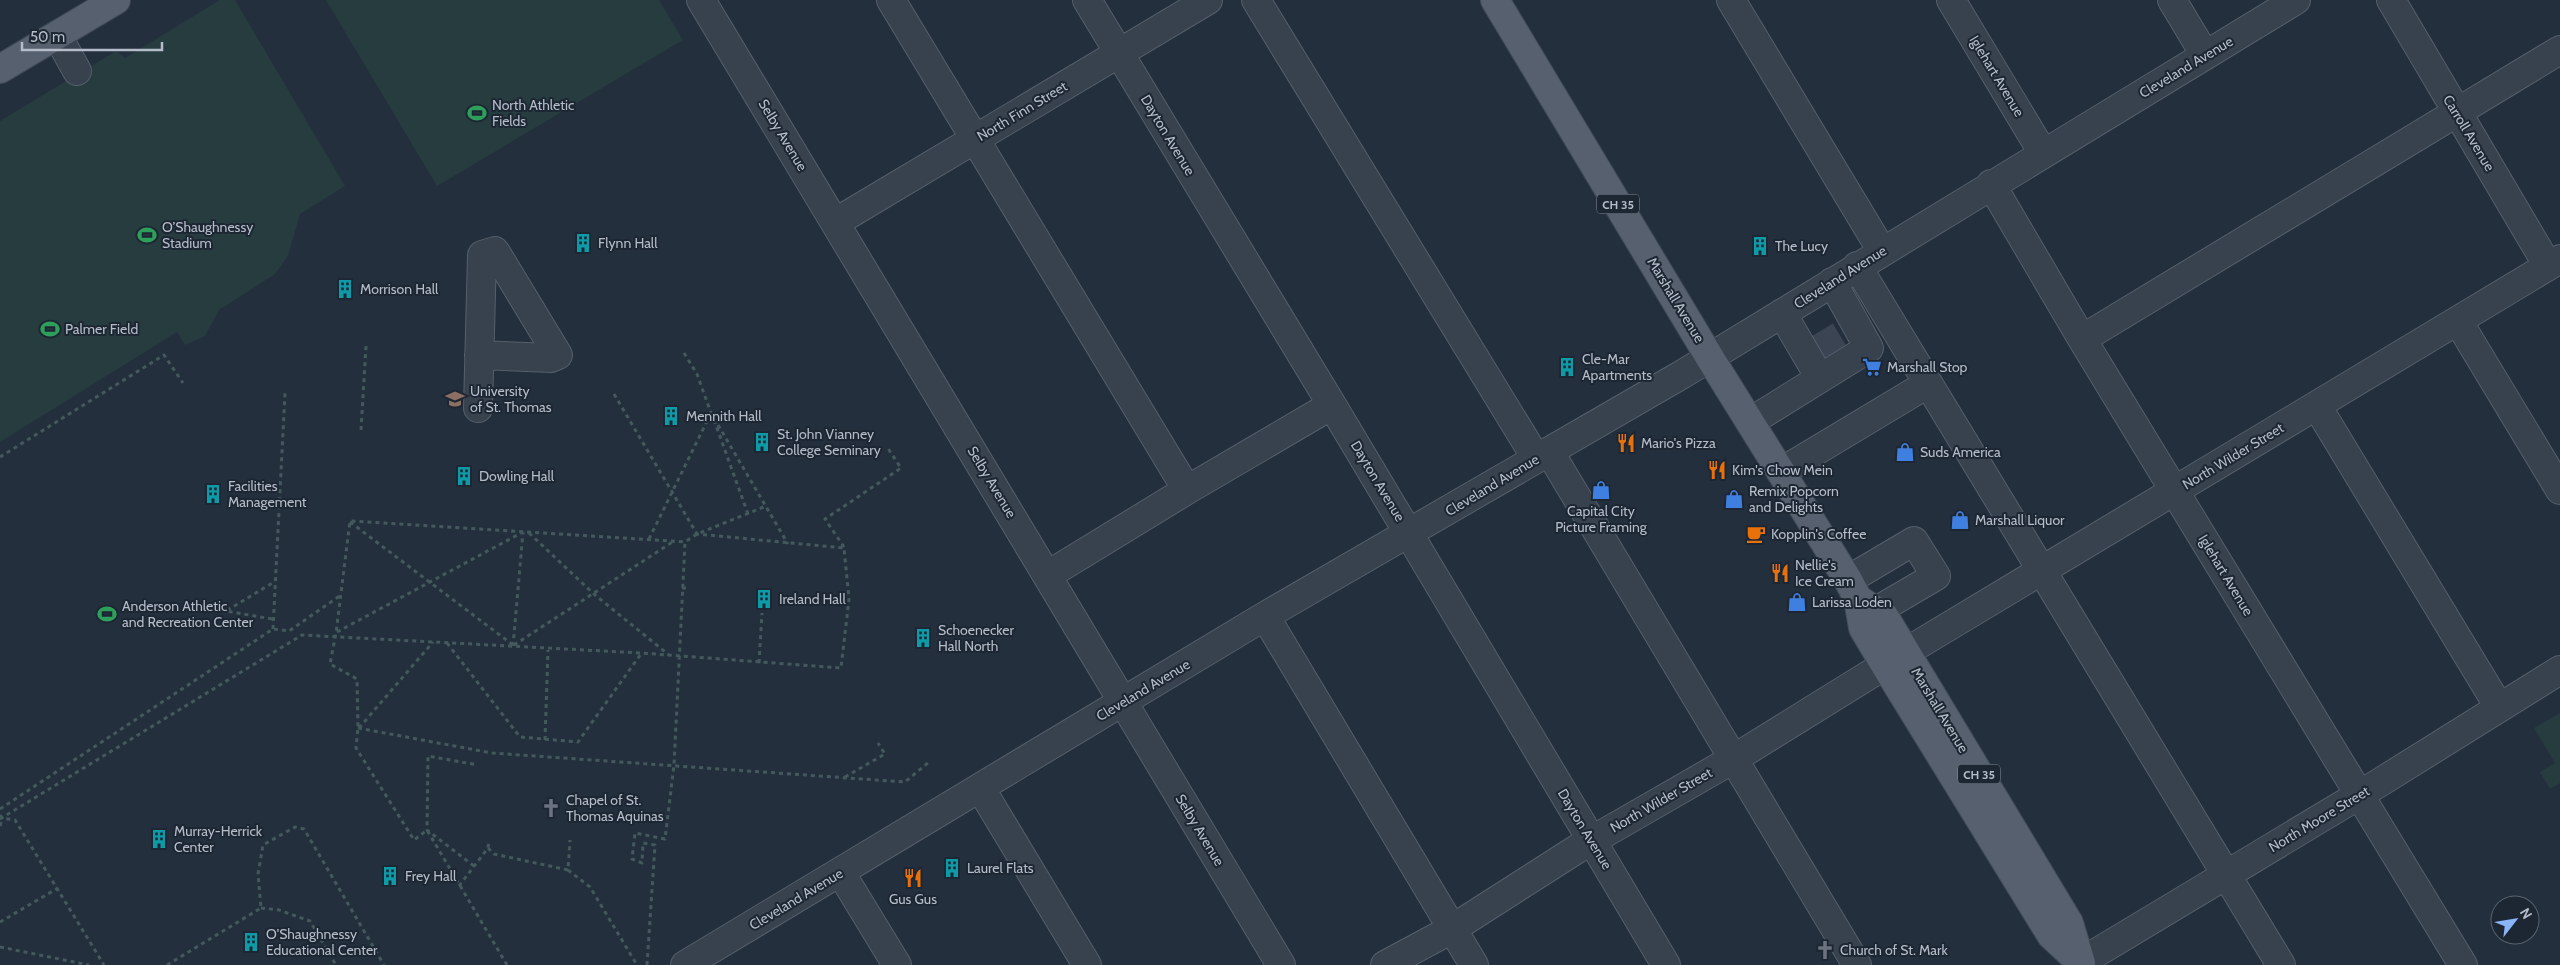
<svg xmlns="http://www.w3.org/2000/svg" width="2560" height="965" font-family="Cabin,sans-serif">
<style>
.green{fill:#263c3f}
.lines{fill:none;stroke-linecap:round;stroke-linejoin:round}
.minor-tunnel{stroke:#3a4453;stroke-width:28;stroke-dasharray:28 14;stroke-linecap:butt}
.minor-casing{stroke:#565f6c;stroke-width:30}
.major-casing{stroke:#414a57;stroke-width:30}
.path{stroke:#44595c;stroke-width:3;stroke-dasharray:4 4;stroke-linecap:butt}
.minor{stroke:#38414e;stroke-width:28}
.major{stroke:#56606e;stroke-width:28}
.labels{text-anchor:middle;dominant-baseline:central;stroke-width:4;stroke-linejoin:round;paint-order:stroke}
.shield{fill:#1d2633;stroke:#878f9c;stroke-width:1}
.shield-label{font-size:12px;font-weight:bold;fill:#b4bcc9}
.street-label{font-size:14px;fill:#b4bcc9;stroke:#1d2633}
.poi-label{font-size:14px;fill:#b4bcc9;stroke:#1d2633;text-anchor:start}
</style>
<rect width="100%" height="100%" fill="#242f3e"/>
<path class="green" d="M220 0H235L345 186 300 214 288 256 275 274 219 310 205 336 185 345 177 332 0 442V121L116 51 125 58Z
M326 0H659L683 40 437 186Z
M2560 713V783L2550 789 2540 772 2555 763 2534 728Z"/>
<g class="lines">
<path class="minor-tunnel" d="M1816 350 1846 332"/>
<g class="minor-casing">
<path id="minor" d="M701 0 1281 965
M891 0 1187 490
M1087 0 1332 405 1666 965
M1256 0 1536 458
M1731 0 1882 251
M1951 0 2043 153
M2172 0 2205 55
M2391 0 2548 266
M57 35 77 71
M1991 184 2082 339 2463 965
M836 222 1208 0
M1857 266 2281 965
M1782 313 1820 378
M2458 321 2560 490
M2082 339 2560 50
M2317 406 2499 707
M478 408 482 255 495 251 558 355 551 358 479 355
M1750 422 1869 348 1832 282
M1549 451 1857 965
M1781 472 1914 392
M1048 575 1187 490 1332 405
M1848 580 1914 541 1936 576 1878 610
M1265 616 1474 965
M1906 652 2560 259
M981 789 1087 965
M841 873 897 965
M685 965 1265 616 1681 375 2296 0
M1385 965 1452 929 1577 849 1735 758 1885 665
M2076 965 2379 783 2560 670"/>
</g>
<g class="major-casing">
<path id="major" d="M1495 0 1710 358 1848 580 1858 599 1863 628 1885 665 2051 935 2080 962
M0 69 116 0
M1858 599 1884 616 2069 923 2081 963"/>
</g>
<path class="path" d="M684 353 697 374 711 413 788 544
M614 394 697 534
M714 420 748 514
M361 430 366 346
M0 457 164 355 183 383
M350 522 513 645
M529 533 595 595 669 655
M649 539 711 413
M844 547 825 519 901 468 887 447
M682 588H689
M272 619 226 611 274 582
M273 629 285 393
M337 632 523 532
M447 643 520 737 578 742 641 654
M514 645 674 541
M513 646 523 532
M759 663 762 613
M358 728 492 753 905 782 929 762
M359 728 433 642
M545 740 548 650
M845 777 885 754 878 743
M0 809 273 629 289 631 341 595
M0 815 2 818 15 820 104 965
M0 819 302 635 641 653 841 668 849 599 844 548 697 534
M0 826 2 819
M488 848 494 854 568 870 570 840
M474 866 427 830 428 756 478 765
M568 870 590 887 637 965
M459 886 488 848 489 841
M261 908 279 910 310 921 336 965
M0 922 58 888
M0 947 89 965
M167 965 261 908 258 874 263 845 295 827 304 829 384 965
M507 965 427 830 414 840 356 748 358 728 357 679 330 664 336 633 350 521 685 542
M647 965 655 845 643 843 642 863 632 859 635 833 665 839 674 765 685 542 697 534 766 506"/>
<use href="#minor" class="minor"/>
<use href="#major" class="major"/>
</g>
<defs>
<g id="stadium-bare" transform="scale(1.5)"><path d="M0-5a6.5 5 0 1 0 0 10a6.5 5 0 1 0 0-10ZM-3.5-1.8h7v3.6h-7Z" fill="#2e9e5b" stroke="#1d2633" stroke-width="2.5" paint-order="stroke"/></g>
<g id="building-bare" transform="scale(1.5)"><path d="M-4-6H4V6H1V3H-1V6H-4ZM-2.5-4.3h1.7v1.8h-1.7ZM.8-4.3h1.7v1.8H.8ZM-2.5-1h1.7V.8h-1.7ZM.8-1h1.7V.8H.8Z" fill="#0f9aa8" stroke="#1d2633" stroke-width="2.5" paint-order="stroke"/></g>
<g id="supermarket-bare" transform="scale(1.5)"><path d="M-6-5.5h2.5l.6 2H6L4.5 2H-2.5L-4.4-4H-6ZM-1.5 3.2a1.3 1.3 0 1 0 .1 0ZM3 3.2a1.3 1.3 0 1 0 .1 0Z" fill="#3f7fe0" stroke="#1d2633" stroke-width="2.5" paint-order="stroke"/></g>
<g id="university-bare" transform="scale(1.5)"><path d="M0-5L7-2L0 1L-7-2ZM-4 1L0 2.5L4 1V4Q0 6-4 4Z" fill="#8d6e63" stroke="#1d2633" stroke-width="2.5" paint-order="stroke"/></g>
<g id="restaurant-bare" transform="scale(1.5)"><path d="M-5-6h1v4h1v-4h1v4h1v-4h1v5L-1.5 .5V6h-2V.5L-5-1ZM5-6V6H3V1.5H1.5Q1.5-4 5-6Z" fill="#e8710a" stroke="#1d2633" stroke-width="2.5" paint-order="stroke"/></g>
<g id="shop-bare" transform="scale(1.5)"><path d="M-5-2.5h2.3a2.7 3.5 0 0 1 5.4 0H5L5.5 6h-11ZM-1.5-2.5h3a1.5 2.3 0 0 0-3 0Z" fill="#3f7fe0" stroke="#1d2633" stroke-width="2.5" paint-order="stroke"/></g>
<g id="cafe-bare" transform="scale(1.5)"><path d="M-5.5-4.5H6V0H3Q3 3.5 0 3.5H-2.5Q-5.5 3.5-5.5 0ZM3-3.2v2h1.7v-2ZM-6 4.5H4V6H-6Z" fill="#e8710a" stroke="#1d2633" stroke-width="2.5" paint-order="stroke"/></g>
<g id="church-bare" transform="scale(1.5)"><path d="M-1.2-6h2.4v3.5h3.3v2.4h-3.3V6h-2.4V-.1h-3.3v-2.4h3.3Z" fill="#6b7280" stroke="#1d2633" stroke-width="2.5" paint-order="stroke"/></g>
</defs>
<g fill-rule="evenodd">
<use href="#stadium-bare" x="477" y="113"/>
<use href="#stadium-bare" x="147" y="235"/>
<use href="#building-bare" x="583" y="243"/>
<use href="#building-bare" x="1760" y="246"/>
<use href="#building-bare" x="345" y="289"/>
<use href="#stadium-bare" x="50" y="329"/>
<use href="#building-bare" x="1567" y="367"/>
<use href="#supermarket-bare" x="1872" y="367"/>
<use href="#university-bare" x="455" y="399"/>
<use href="#building-bare" x="671" y="416"/>
<use href="#building-bare" x="762" y="442"/>
<use href="#restaurant-bare" x="1626" y="443"/>
<use href="#shop-bare" x="1905" y="452"/>
<use href="#restaurant-bare" x="1717" y="470"/>
<use href="#building-bare" x="464" y="476"/>
<use href="#shop-bare" x="1601" y="490"/>
<use href="#building-bare" x="213" y="494"/>
<use href="#shop-bare" x="1734" y="499"/>
<use href="#shop-bare" x="1960" y="520"/>
<use href="#cafe-bare" x="1756" y="534"/>
<use href="#restaurant-bare" x="1780" y="573"/>
<use href="#building-bare" x="764" y="599"/>
<use href="#shop-bare" x="1797" y="602"/>
<use href="#stadium-bare" x="107" y="614"/>
<use href="#building-bare" x="923" y="638"/>
<use href="#church-bare" x="551" y="808"/>
<use href="#building-bare" x="159" y="839"/>
<use href="#building-bare" x="952" y="868"/>
<use href="#building-bare" x="390" y="876"/>
<use href="#restaurant-bare" x="913" y="878"/>
<use href="#building-bare" x="251" y="942"/>
<use href="#church-bare" x="1825" y="950"/>
</g>
<g class="labels">
<g class="shield">
<rect x="1597" y="194.5" width="42" height="19" rx="4"/>
<rect x="1958" y="764.5" width="42" height="19" rx="4"/>
</g>
<g class="shield-label">
<text x="1618" y="204">CH 35</text>
<text x="1979" y="774">CH 35</text>
</g>
<g class="street-label">
<text transform="translate(2186 67) rotate(-31)">Cleveland Avenue</text>
<text transform="translate(1997 76) rotate(59)">Iglehart Avenue</text>
<text transform="translate(1022 111) rotate(-31)">North Finn Street</text>
<text transform="translate(2469 133) rotate(59)">Carroll Avenue</text>
<text transform="translate(783 135) rotate(59)">Selby Avenue</text>
<text transform="translate(1168 135) rotate(59)">Dayton Avenue</text>
<text transform="translate(1840 277) rotate(-32)">Cleveland Avenue</text>
<text transform="translate(1676 300) rotate(59)">Marshall Avenue</text>
<text transform="translate(2233 456) rotate(-31)">North Wilder Street</text>
<text transform="translate(1378 481) rotate(59)">Dayton Avenue</text>
<text transform="translate(992 482) rotate(59)">Selby Avenue</text>
<text transform="translate(1492 485) rotate(-31)">Cleveland Avenue</text>
<text transform="translate(2226 575) rotate(59)">Iglehart Avenue</text>
<text transform="translate(1143 690) rotate(-31)">Cleveland Avenue</text>
<text transform="translate(1940 710) rotate(59)">Marshall Avenue</text>
<text transform="translate(1661 800) rotate(-30)">North Wilder Street</text>
<text transform="translate(2319 819) rotate(-31)">North Moore Street</text>
<text transform="translate(1585 829) rotate(59)">Dayton Avenue</text>
<text transform="translate(1200 830) rotate(59)">Selby Avenue</text>
<text transform="translate(796 899) rotate(-31)">Cleveland Avenue</text>
</g>
<g class="poi-label">
<text x="492" y="105">North Athletic<tspan x="492" dy="16">Fields</tspan></text>
<text x="162" y="227">O’Shaughnessy<tspan x="162" dy="16">Stadium</tspan></text>
<text x="598" y="243">Flynn Hall</text>
<text x="1775" y="246">The Lucy</text>
<text x="360" y="289">Morrison Hall</text>
<text x="65" y="329">Palmer Field</text>
<text x="1582" y="359">Cle-Mar<tspan x="1582" dy="16">Apartments</tspan></text>
<text x="1887" y="367">Marshall Stop</text>
<text x="470" y="391">University<tspan x="470" dy="16">of St. Thomas</tspan></text>
<text x="686" y="416">Mennith Hall</text>
<text x="777" y="434">St. John Vianney<tspan x="777" dy="16">College Seminary</tspan></text>
<text x="1641" y="443">Mario's Pizza</text>
<text x="1920" y="452">Suds America</text>
<text x="1732" y="470">Kim's Chow Mein</text>
<text x="479" y="476">Dowling Hall</text>
<text x="228" y="486">Facilities<tspan x="228" dy="16">Management</tspan></text>
<text x="1749" y="491">Remix Popcorn<tspan x="1749" dy="16">and Delights</tspan></text>
<text x="1601" y="511" text-anchor="middle">Capital City<tspan x="1601" dy="16">Picture Framing</tspan></text>
<text x="1975" y="520">Marshall Liquor</text>
<text x="1771" y="534">Kopplin's Coffee</text>
<text x="1795" y="565">Nellie's<tspan x="1795" dy="16">Ice Cream</tspan></text>
<text x="779" y="599">Ireland Hall</text>
<text x="1812" y="602">Larissa Loden</text>
<text x="122" y="606">Anderson Athletic<tspan x="122" dy="16">and Recreation Center</tspan></text>
<text x="938" y="630">Schoenecker<tspan x="938" dy="16">Hall North</tspan></text>
<text x="566" y="800">Chapel of St.<tspan x="566" dy="16">Thomas Aquinas</tspan></text>
<text x="174" y="831">Murray-Herrick<tspan x="174" dy="16">Center</tspan></text>
<text x="967" y="868">Laurel Flats</text>
<text x="405" y="876">Frey Hall</text>
<text x="913" y="899" text-anchor="middle">Gus Gus</text>
<text x="266" y="934">O'Shaughnessy<tspan x="266" dy="16">Educational Center</tspan></text>
<text x="1840" y="950">Church of St. Mark</text>
</g>
</g>
<g transform="translate(2515 920) rotate(59)"><circle r="24" fill="#1d2633" stroke="#59626f"/>
<path d="M0-4L9 19L0 12L-9 19Z" fill="#8ab4f8"/>
<text y="-8" font-size="14" font-weight="bold" text-anchor="middle" fill="#b4bcc9">N</text>
</g>
<path d="M22 42v8h140v-8" fill="none" stroke="#b4bcc9" stroke-width="2.5"/>
<text x="30" y="42" font-size="15" fill="#b4bcc9" stroke="#1d2633" stroke-width="4" paint-order="stroke">50 m</text>
</svg>
